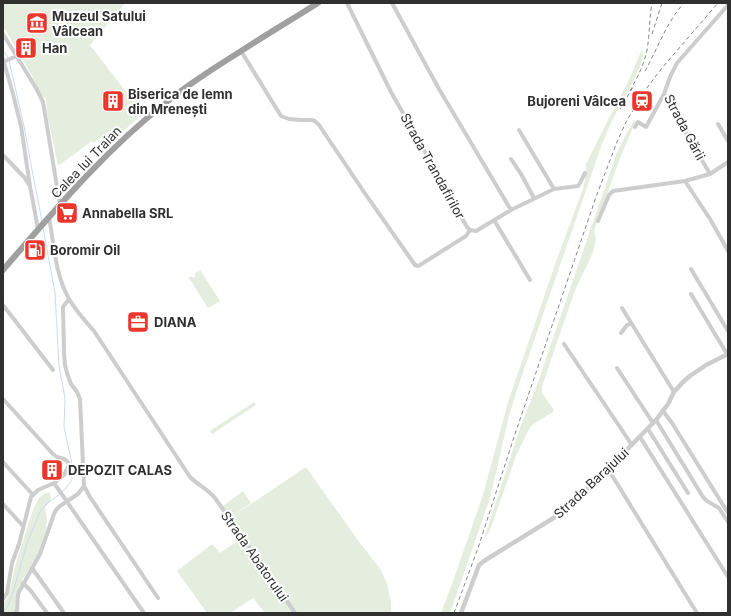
<svg xmlns="http://www.w3.org/2000/svg" width="731" height="616" font-family="Inter,sans-serif">
<style>
.green{fill:#e4edde}
.lines{fill:none;stroke-linecap:round;stroke-linejoin:round}
.stream{stroke:#c9dbee;stroke-width:1}
.minor{stroke:#cdcdcd;stroke-width:4}
.tertiary{stroke:#cdcdcd;stroke-width:4.5}
.trunk{stroke:#a0a0a0;stroke-width:6}
.rail{stroke:#858585;stroke-width:1;stroke-dasharray:4 3;stroke-linecap:butt}
.labels{text-anchor:middle;dominant-baseline:central;stroke-width:4;stroke-linejoin:round;paint-order:stroke}
.poi-label{font-size:13px;font-weight:bold;fill:#303030;stroke:#fff;text-anchor:start}
.street-label{font-size:13px;fill:#303030;stroke:#fff}
</style>
<rect width="100%" height="100%" fill="#fff"/>
<path class="green" d="M3 3H125L90 45 143 114 121 133 115 127 94 143 92 141 58 166 47 113 46 99 41 95 32 76 3 26Z
M642 49 643 55 641 64 633 82 612 121 603 141 519 384 510 412 490 498 454 602 450 613H441L452 584 483 495 508 402 557 259 583 189 586 175V164L608 120 629 80Z
M635 119V123L620 158 594 231C595 234 596 236 596 240 593 257 583 272 576 288 564 321 553 354 542 387V393L554 410 553 412 537 422 531 426 528 431 516 456 493 522 489 532 484 539 520 428 537 385 616 155 623 140Z
M200 270 220 301 208 308 189 278 191 276 193 278 196 276 194 274Z
M254 402 256 405 212 434 210 431Z
M306 467 357 539 381 570 387 584 391 601V613H265L253 598 230 613H207L177 571 212 544 220 553 243 537 230 518Z
M243 491 251 503 231 517 223 506Z
M45 493H50L51 501 45 507 47 519 46 530 38 555 23 579 18 590 16 608 20 613H3V605L9 594 16 563 33 510 39 498Z"/>
<g class="lines">
<path class="stream" d="M3 50 8 58
M9 61 24 126 32 170 42 221
M43 228 55 293 59 366 65 398 64 427 72 464V480L66 488 62 492
M3 612 6 609 12 596 27 543 40 512 46 504 60 494"/>
<path class="minor" d="M347 3 391 92 432 164 467 227 470 230 476 231 511 210 554 189 578 186 580 183 585 173
M392 3 439 89 511 210
M3 34 36 88 43 102 60 205
M241 51 281 116 289 119 300 120H311L315 121 319 125 364 192 415 265 418 266 420 265 466 236 470 230
M3 59 13 94 21 126 30 186
M3 62 17 56
M718 124 728 141
M635 127 638 122 646 127 664 94
M519 130 554 189
M3 155 24 177 30 186 38 229
M511 159 521 174 534 198
M710 174 664 94 670 77 677 63 728 5
M685 181 710 219 728 251
M49 217C54 244 55 274 69 299 76 311 85 321 94 331L190 477C198 485 208 489 215 498L295 613
M494 220 530 280
M598 221 609 195 613 191 685 181 710 174 728 162
M691 269 728 331
M691 294 727 354
M3 305 53 370
M622 308 674 392
M621 333 627 325 631 323
M564 344 632 445
M617 368 653 423
M3 399 53 454 57 457 64 459 67 461 69 464 68 467 64 475 54 483 38 490 31 497 19 544 12 563 7 593 3 599
M663 411 672 423 728 513
M656 420 703 497 707 501 719 508 728 522
M648 429 688 493
M640 437 728 577
M3 462 33 495
M608 469 697 613
M54 483 144 613
M84 486 90 497 158 598
M3 504 23 526
M32 568 64 613
M23 583 31 591 47 613
M16 613C19 606 16 599 19 592L40 554 54 514 56 510 60 506 78 494 84 486 80 399 77 392 71 384 67 373 65 365 64 352 63 307 69 299"/>
<path class="tertiary" d="M461 613 479 565 484 561 560 514 608 469 656 420 668 404 674 392 683 382 690 376 706 365 728 354"/>
<path class="trunk" d="M3 270C54 211 105 150 168 101 190 83 214 68 238 53 264 36 291 20 318 3"/>
<path class="rail" d="M652 34 662 3
M645 71C658 48 666 23 684 3
M630 91C637 78 644 65 647 50 650 34 649 19 652 3
M620 109 633 87
M454 613 478 548 515 434 596 197 617 142 626 122 646 89 662 68 718 3"/>
</g>
<defs>
<g id="museum-square" transform="scale(1.15)"><rect x="-9" y="-9" width="18" height="18" rx="4" fill="#ec362d" stroke="#fff"/><path d="M0-6L6-3V-2H-6V-3ZM-5-1h2V3h-2ZM-1-1h2V3h-2ZM3-1h2V3H3ZM-6 4H6V6H-6Z" fill="#fff"/></g>
<g id="building-square" transform="scale(1.15)"><rect x="-9" y="-9" width="18" height="18" rx="4" fill="#ec362d" stroke="#fff"/><path d="M-4-6H4V6H1V3H-1V6H-4ZM-2.5-4.3h1.7v1.8h-1.7ZM.8-4.3h1.7v1.8H.8ZM-2.5-1h1.7V.8h-1.7ZM.8-1h1.7V.8H.8Z" fill="#fff"/></g>
<g id="station-square" transform="scale(1.15)"><rect x="-9" y="-9" width="18" height="18" rx="4" fill="#ec362d" stroke="#fff"/><path d="M-3-6H3Q5-6 5-4V2Q5 4 3 4L4.5 6H3L1.5 4h-3L-3 6H-4.5L-3 4Q-5 4-5 2V-4Q-5-6-3-6ZM-3.5-4v3h7v-3ZM-3.5 1v1.5H-2V1ZM2 1v1.5H3.5V1Z" fill="#fff"/></g>
<g id="supermarket-square" transform="scale(1.15)"><rect x="-9" y="-9" width="18" height="18" rx="4" fill="#ec362d" stroke="#fff"/><path d="M-6-5.5h2.5l.6 2H6L4.5 2H-2.5L-4.4-4H-6ZM-1.5 3.2a1.3 1.3 0 1 0 .1 0ZM3 3.2a1.3 1.3 0 1 0 .1 0Z" fill="#fff"/></g>
<g id="fuel-square" transform="scale(1.15)"><rect x="-9" y="-9" width="18" height="18" rx="4" fill="#ec362d" stroke="#fff"/><path d="M-5.5-6h7V0h2V4h1.3V-2.5L3-4.5l.8-.8L6-3V5H2.5V1h-1V6h-7ZM-4.2-4.7v3.2H.2V-4.7Z" fill="#fff"/></g>
<g id="office-square" transform="scale(1.15)"><rect x="-9" y="-9" width="18" height="18" rx="4" fill="#ec362d" stroke="#fff"/><path d="M-6-3h4V-5.5h4V-3h4V5H-6ZM-1-4.5V-3h2v-1.5ZM-6 0V1H6V0Z" fill="#fff"/></g>
</defs>
<g fill-rule="evenodd">
<use href="#museum-square" x="37" y="23"/>
<use href="#building-square" x="26" y="48"/>
<use href="#building-square" x="113" y="101"/>
<use href="#station-square" x="642" y="101"/>
<use href="#supermarket-square" x="67" y="213"/>
<use href="#fuel-square" x="35" y="250"/>
<use href="#office-square" x="138" y="322"/>
<use href="#building-square" x="52" y="470"/>
</g>
<g class="labels">
<g class="poi-label">
<text x="52" y="16">Muzeul Satului<tspan x="52" dy="15">Vâlcean</tspan></text>
<text x="42" y="48">Han</text>
<text x="128" y="94">Biserica de lemn<tspan x="128" dy="15">din Mrenești</tspan></text>
<text x="626" y="101" text-anchor="end">Bujoreni Vâlcea</text>
<text x="82" y="213">Annabella SRL</text>
<text x="50" y="250">Boromir Oil</text>
<text x="154" y="322">DIANA</text>
<text x="68" y="470">DEPOZIT CALAS</text>
</g>
<g class="street-label">
<text transform="translate(685 127) rotate(62)">Strada Gării</text>
<text transform="translate(86 162) rotate(-46)">Calea lui Traian</text>
<text transform="translate(433 166) rotate(61)">Strada Trandafirilor</text>
<text transform="translate(591 483) rotate(-43)">Strada Barajului</text>
<text transform="translate(255 556) rotate(55)">Strada Abatorului</text>
</g>
</g>
<rect width="731" height="616" fill="none" stroke="#303030" stroke-width="8"/>
</svg>
